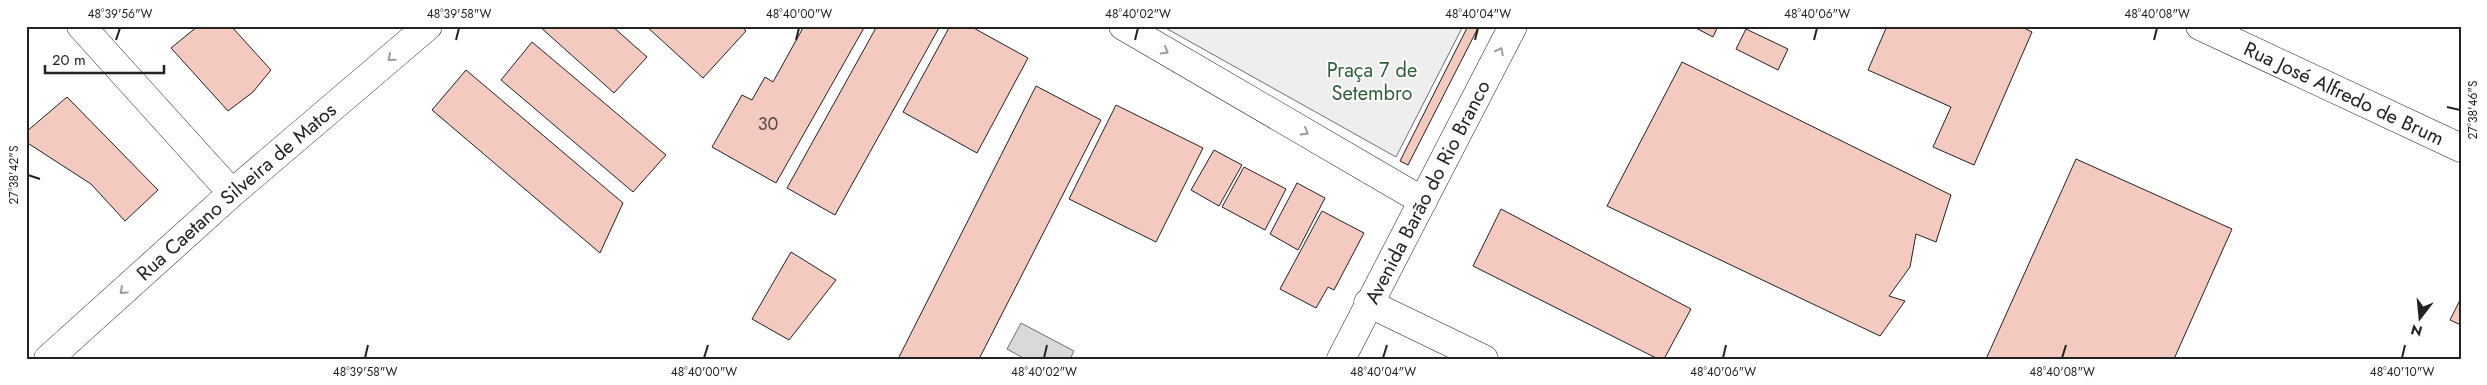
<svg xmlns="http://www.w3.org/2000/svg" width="2487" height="385" viewBox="0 0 2487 385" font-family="Jost,sans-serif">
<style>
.green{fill:#eee;stroke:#6f6f6f}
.water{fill:#d9d9d9;stroke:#6f6f6f}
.building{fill:#f3c9c0;stroke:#222}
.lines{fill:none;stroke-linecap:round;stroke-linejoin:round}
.minor-casing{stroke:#222;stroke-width:29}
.primary-casing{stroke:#222;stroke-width:29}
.minor{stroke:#fff;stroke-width:28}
.primary{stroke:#fff;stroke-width:28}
.oneway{stroke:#9c9c9c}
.ticks{fill:none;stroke:#222;stroke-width:2}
.labels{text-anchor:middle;stroke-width:4;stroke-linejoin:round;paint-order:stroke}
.number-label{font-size:18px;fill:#564c4a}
.park-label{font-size:20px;fill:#2f5e38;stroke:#fff}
.street-label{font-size:20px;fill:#222;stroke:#fff}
.neatline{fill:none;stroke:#222;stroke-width:2}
.ticks-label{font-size:12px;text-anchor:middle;fill:#222}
</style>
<rect width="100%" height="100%" fill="#fff"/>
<!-- green -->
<path class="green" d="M1162,26H1463L1396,157Z"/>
<!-- water -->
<path class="water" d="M1021,323L1074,351L1070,359H1025L1007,349Z"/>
<!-- building -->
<path class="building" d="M198,26H231L271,70L253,92L228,111L171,48Z
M539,26H612L647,57L614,93Z
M646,26H741L746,31L703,78Z
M804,26H865L776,183L712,147L742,95L752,100L765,77L773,82Z
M877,26H940L835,215L787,188Z
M950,26H970L1028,58L977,153L903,112Z
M1468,26H1479L1408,165L1400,161Z
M1692,26H1718L1713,37Z
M1887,26H2020L2032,32L1974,165L1933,147L1951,107L1868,70Z
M1746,29L1788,49L1778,70L1736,49Z
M532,42L666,155L633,192L501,80Z
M1682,62L1951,195L1936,242L1916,234L1910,267L1889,296L1905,301L1880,336L1607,206Z
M466,70L623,203L600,253L432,110Z
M1036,86L1101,120L979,359H898Z
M67,97L158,190L125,221L91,184L26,142V132Z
M1116,105L1203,148L1156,242L1069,199Z
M1214,150L1242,165L1219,206L1191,190Z
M2076,159L2232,229L2174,359H1986Z
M1244,167L1286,189L1265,230L1222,207Z
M1297,183L1325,198L1298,250L1270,234Z
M1501,209L1691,309L1664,359H1658L1473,266Z
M1322,211L1364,233L1334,290L1328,287L1316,308L1280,289Z
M791,252L836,280L789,340L752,319Z
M2461,298V325L2450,320Z"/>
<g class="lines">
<defs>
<g id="minor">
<path d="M81,26L232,193"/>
<path d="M1123,26L1423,201"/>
<path id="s1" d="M2200,26L2461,148"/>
<path d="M1368,303L1484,359"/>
</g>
<g id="primary">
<path id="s2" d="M48,359L232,193L428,26"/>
<path id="s3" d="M1341,359L1513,26"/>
</g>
</defs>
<!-- minor casing -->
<use href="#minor" class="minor-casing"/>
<!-- primary casing -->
<use href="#primary" class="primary-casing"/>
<!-- minor -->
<use href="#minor" class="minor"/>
<!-- primary -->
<use href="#primary" class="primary"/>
</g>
<!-- one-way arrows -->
<defs><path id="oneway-chevron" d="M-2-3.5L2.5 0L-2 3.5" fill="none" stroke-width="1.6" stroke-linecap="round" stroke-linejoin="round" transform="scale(1.25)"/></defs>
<g class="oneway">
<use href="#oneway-chevron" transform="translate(1165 51) rotate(30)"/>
<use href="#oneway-chevron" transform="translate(1500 51) rotate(-63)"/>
<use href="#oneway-chevron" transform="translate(391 58) rotate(139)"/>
<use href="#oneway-chevron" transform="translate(1305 132) rotate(30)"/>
<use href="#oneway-chevron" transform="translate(123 291) rotate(138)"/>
</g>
<!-- ticks -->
<path class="ticks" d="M116,40L120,28M456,40L459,28M796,40L799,28M1135,40L1138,28M1475,40L1478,28M1814,40L1817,28M2154,40L2157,28M2447,107L2460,110M28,175L40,179M365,358L368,345M704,358L708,345M1044,358L1047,345M1383,358L1387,345M1723,358L1726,345M2062,358L2066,345M2402,358L2405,345"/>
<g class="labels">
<!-- number labels -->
<g class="number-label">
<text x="768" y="130">30</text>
</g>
<!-- park labels -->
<g class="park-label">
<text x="1372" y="77">Praça 7 de<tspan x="1372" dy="23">Setembro</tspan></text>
</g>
<!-- street labels -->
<g class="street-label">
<text dy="7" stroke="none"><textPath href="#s1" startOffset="159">Rua José Alfredo de Brum</textPath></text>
<text dy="7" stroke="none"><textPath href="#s2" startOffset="252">Rua Caetano Silveira de Matos</textPath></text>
<text dy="7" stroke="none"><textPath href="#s3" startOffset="188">Avenida Barão do Rio Branco</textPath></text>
</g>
</g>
<!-- border -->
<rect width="2487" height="385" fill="none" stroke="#ffffff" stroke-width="55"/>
<!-- north arrow -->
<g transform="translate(2420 318) rotate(196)" stroke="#ffffff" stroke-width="4" paint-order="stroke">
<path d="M0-4L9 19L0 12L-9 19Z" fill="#222222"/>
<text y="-8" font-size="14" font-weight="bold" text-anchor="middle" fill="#222222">N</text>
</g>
<!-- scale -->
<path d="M45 65v8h119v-8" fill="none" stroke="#222222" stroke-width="2.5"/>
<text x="52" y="65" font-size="15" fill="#222222" stroke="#ffffff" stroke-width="4" paint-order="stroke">20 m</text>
<rect x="28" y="28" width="2432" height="330" class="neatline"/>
<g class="ticks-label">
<text x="120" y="18">48°39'56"W</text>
<text x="459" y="18">48°39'58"W</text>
<text x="799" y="18">48°40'00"W</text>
<text x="1138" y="18">48°40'02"W</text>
<text x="1478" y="18">48°40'04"W</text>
<text x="1817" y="18">48°40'06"W</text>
<text x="2157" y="18">48°40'08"W</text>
<text transform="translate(2473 110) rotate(-90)" y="4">27°38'46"S</text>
<text transform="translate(14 175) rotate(-90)" y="4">27°38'42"S</text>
<text x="365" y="376">48°39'58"W</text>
<text x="704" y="376">48°40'00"W</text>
<text x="1044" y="376">48°40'02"W</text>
<text x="1383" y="376">48°40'04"W</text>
<text x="1723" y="376">48°40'06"W</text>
<text x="2062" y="376">48°40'08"W</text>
<text x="2402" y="376">48°40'10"W</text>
</g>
</svg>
